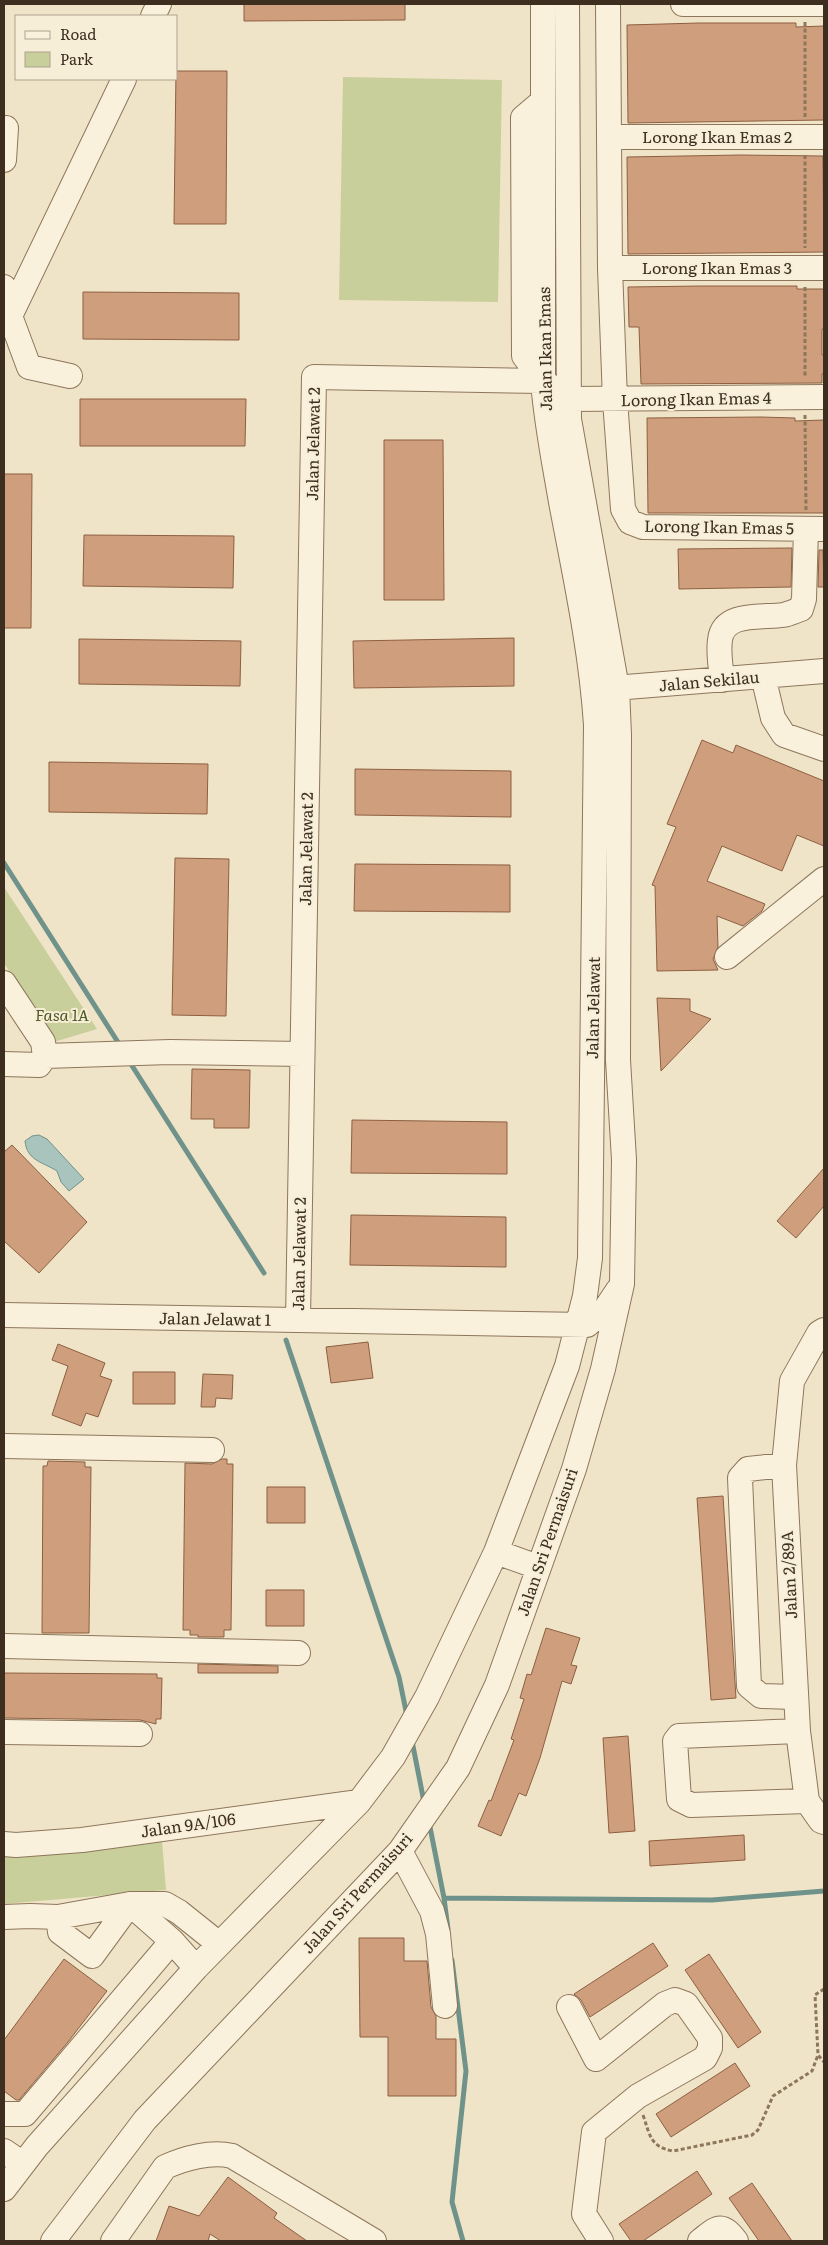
<svg xmlns="http://www.w3.org/2000/svg" width="828" height="2245" viewBox="0 0 828 2245" font-family="Literata,serif">
<style>
.green{fill:#c9cf9b}
.water{fill:#a9c4bc;stroke:#6f938a}
.lines{fill:none;stroke-linecap:round;stroke-linejoin:round}
.stream{stroke:#6f938a;stroke-width:5}
.building{fill:#cf9f7d;stroke:#8d5f41}
.minor-casing{stroke:#8d765c;stroke-width:26}
.path{stroke:#8d765c;stroke-width:3;stroke-dasharray:4 2.5;stroke-linecap:butt}
.minor{stroke:#faf1dc;stroke-width:24}
.labels{text-anchor:middle;stroke-width:4;stroke-linejoin:round;paint-order:stroke}
.street-label{font-size:16px;fill:#3d2e20;stroke:#f7eed8}
.park-label{font-size:16px;font-style:italic;fill:#4d5a26;stroke:#f7eed8}
</style>
<rect width="100%" height="100%" fill="#f0e4c8"/>
<!-- green -->
<path class="green" d="M343,77L502,80L498,302L339,300Z
M4,887L97,1029L54,1042L4,963Z
M162,1841L166,1890L4,1904V1852Z"/>
<!-- water -->
<path class="water" d="M39,1135L47,1139L84,1179L69,1191L61,1182L57,1171C43,1162 27,1161 25,1141L32,1136Z"/>
<g class="lines">
<!-- stream -->
<path class="stream" d="M4,863L121,1047
M129,1061L264,1273
M286,1340L399,1677L407,1716
M412,1741L424,1802
M429,1822L444,1898L448,1929
M444,1898L712,1900L824,1891
M452,1960L466,2071L452,2202L463,2241"/>
</g>
<!-- building -->
<path class="building" d="M244,4H405V20L244,21Z
M699,23H796V27L824,26V120L628,123L627,25Z
M176,71H227L226,224H174Z
M740,155L823,156L824,252L628,254L627,157Z
M700,286H797V289H824V329H822V355H824V374H822V383L641,384L639,327H629L628,287Z
M83,292L239,293V340L83,339Z
M80,399H246L245,446H80Z
M761,417L795,418V421L824,420V513H648L647,418Z
M384,440H443L444,600H384Z
M4,474H32L31,628H4Z
M84,535L234,536L233,588L83,586Z
M792,548L791,587L679,589L678,549Z
M819,550H823L824,587H818Z
M514,638V686L354,688L353,641Z
M79,639L241,641L240,686L79,684Z
M702,740L733,753L736,745L824,781V846L797,835L782,871L722,846L707,881L765,904L762,911L743,926L717,916L718,947L713,959L718,970L657,971L655,886L652,885L676,827L667,824Z
M49,762L208,764L207,814L49,812Z
M355,769L511,771V817L355,815Z
M175,858L229,859L226,1016L172,1015Z
M355,864L510,865V912L354,911Z
M657,998L690,999V1011L711,1019L661,1071Z
M192,1069L250,1070L249,1128H214V1119H191Z
M352,1120L507,1122V1174L351,1173Z
M12,1145L87,1222L39,1273L4,1241V1152Z
M824,1168V1206L796,1238L777,1221Z
M351,1215L506,1217V1267L350,1265Z
M368,1342L373,1378L331,1383L326,1347Z
M58,1344L105,1363L100,1376L112,1380L98,1417L86,1413L81,1426L52,1415L68,1366L52,1360Z
M133,1372H175V1404H133Z
M203,1374L233,1375L232,1399L216,1398L215,1407H201Z
M222,1459H227V1464H233L231,1630H224V1637H198V1635H190V1630H183L185,1463L212,1464Z
M48,1461L85,1462V1467H91L89,1633H42L43,1466H47Z
M267,1487H305V1523H267Z
M723,1496L736,1698L711,1700L697,1498Z
M266,1590H304V1626H266Z
M546,1628L580,1638L571,1665L577,1666L571,1684L562,1681L540,1758L526,1796L519,1793L501,1836L478,1826L489,1800L491,1801L514,1740L511,1739L524,1699L520,1698L527,1674L531,1675Z
M198,1664L278,1666V1673H198Z
M4,1673L157,1674V1678H162L161,1719H156V1724L140,1720L4,1718Z
M628,1736L635,1831L609,1833L603,1738Z
M744,1835L745,1860L650,1866L649,1841Z
M359,1938H404V1961H427L431,2007L436,2016V2039H456V2096H388V2037H360Z
M653,1943L668,1966L590,2017L581,2000L574,1994Z
M709,1954L761,2032L738,2048L685,1970Z
M64,1959L107,1991L68,2042L19,2100H16L4,2091V2040Z
M735,2063L750,2086L671,2137L656,2114Z
M697,2171L712,2194L643,2241H631L619,2224Z
M228,2177L277,2213L274,2218L307,2241H221L210,2234L208,2241H156L169,2206L199,2216Z
M752,2183L792,2241H759L729,2198Z"/>
<g class="lines">
<defs>
<path id="minor" d="M608,4L610,268L615,400L623,509L630,522L643,527L824,529
M683,4H824
M153,16L159,4
M543,101L523,118L524,356L543,381L568,399L824,397
M610,137H824
M4,160L6,128
M610,268H824
M4,287L10,316L29,367L70,376
M10,316L124,79
M763,676L773,718L784,735L824,749
M722,680C721,667 718,653 720,640C723,611 763,618 783,615C789,614 795,611 801,609L804,599L806,529
M602,689L824,671
M727,957L824,879
M4,983L43,1042L45,1056L39,1065L4,1064
M45,1056L170,1052L302,1054
M4,1315L587,1325L606,1308L618,1290
M298,1320L314,377L543,381
M824,1330L819,1333L792,1381L784,1465L798,1731L807,1801L821,1821L824,1822
M4,1446L212,1450
M784,1465L748,1469L740,1478L749,1686L761,1696L795,1697
M496,1552L538,1567
M4,1646L298,1653
M798,1731L679,1736L675,1741L679,1799L691,1805L807,1801
M4,1732L140,1734
M4,1844L16,1845L82,1840L359,1802
M400,1851L432,1911L438,1934L445,2006
M130,1904L172,1941L196,1968
M4,1917L30,1916L58,1917L130,1904H165L179,1912L219,1944
M58,1917L60,1932L92,1956L130,1904
M569,2007L596,2059L665,2004L675,2000L686,2004L710,2038V2048L705,2058L638,2096L594,2132L584,2214L601,2241
M4,2114H25L172,1941
M4,2151L23,2164
M4,2189L37,2146L196,1968L359,1802L393,1757L427,1697L496,1552L567,1366L585,1296L590,1258L596,725C591,649 575,576 561,502C554,461 546,422 543,381V4
M53,2241L145,2120L400,1851L458,1768L497,1685L574,1469L603,1369L622,1284L624,1160L618,1060L619,735L617,688L569,419L567,4
M113,2241L165,2167C185,2158 211,2151 232,2156L374,2241
M700,2241C717,2228 721,2221 736,2241"/>
</defs>
<!-- minor casing -->
<use href="#minor" class="minor-casing"/>
<!-- path -->
<path class="path" d="M805,22V118
M805,155V248
M805,287V378
M805,415L806,511
M824,1989L815,1995L818,2055L824,2062
M643,2115C650,2135 650,2147 673,2151L752,2135L758,2130L773,2096L812,2071L818,2055"/>
<!-- minor -->
<use href="#minor" class="minor"/>
</g>
<g class="labels">
<!-- street labels -->
<g class="street-label">
<text x="717" y="143">Lorong Ikan Emas 2</text>
<text x="717" y="274">Lorong Ikan Emas 3</text>
<text transform="translate(545 349) rotate(-91)" y="6">Jalan Ikan Emas</text>
<text transform="translate(696 399) rotate(-1)" y="6">Lorong Ikan Emas 4</text>
<text transform="translate(313 444) rotate(-89)" y="6">Jalan Jelawat 2</text>
<text transform="translate(719 527) rotate(1)" y="6">Lorong Ikan Emas 5</text>
<text transform="translate(709 681) rotate(-5)" y="6">Jalan Sekilau</text>
<text transform="translate(306 849) rotate(-89)" y="6">Jalan Jelawat 2</text>
<text transform="translate(593 1008) rotate(-89)" y="6">Jalan Jelawat</text>
<text transform="translate(299 1254) rotate(-89)" y="6">Jalan Jelawat 2</text>
<text transform="translate(215 1319) rotate(1)" y="6">Jalan Jelawat 1</text>
<text transform="translate(547 1542) rotate(-71)" y="6">Jalan Sri Permaisuri</text>
<text transform="translate(789 1575) rotate(-93)" y="6">Jalan 2/89A</text>
<text transform="translate(188 1825) rotate(-8)" y="6">Jalan 9A/106</text>
<text transform="translate(357 1893) rotate(-48)" y="6">Jalan Sri Permaisuri</text>
</g>
<!-- park labels -->
<g class="park-label">
<text x="62" y="1021">Fasa 1A</text>
</g>
</g>
<!-- border -->
<rect width="828" height="2245" fill="none" stroke="#3d2e20" stroke-width="10"/>
<!-- legend -->
<rect x="15" y="15" width="162" height="65" fill="#f7eed8" stroke="#ada18e"/>
<rect x="25" y="31" width="25" height="8" fill="#faf1dc" stroke="#ada18e"/>
<text x="60" y="40" font-size="15" fill="#3d2e20">Road</text>
<rect x="25" y="52" width="25" height="15" fill="#c9cf9b" stroke="#ada18e"/>
<text x="60" y="65" font-size="15" fill="#3d2e20">Park</text>
</svg>
